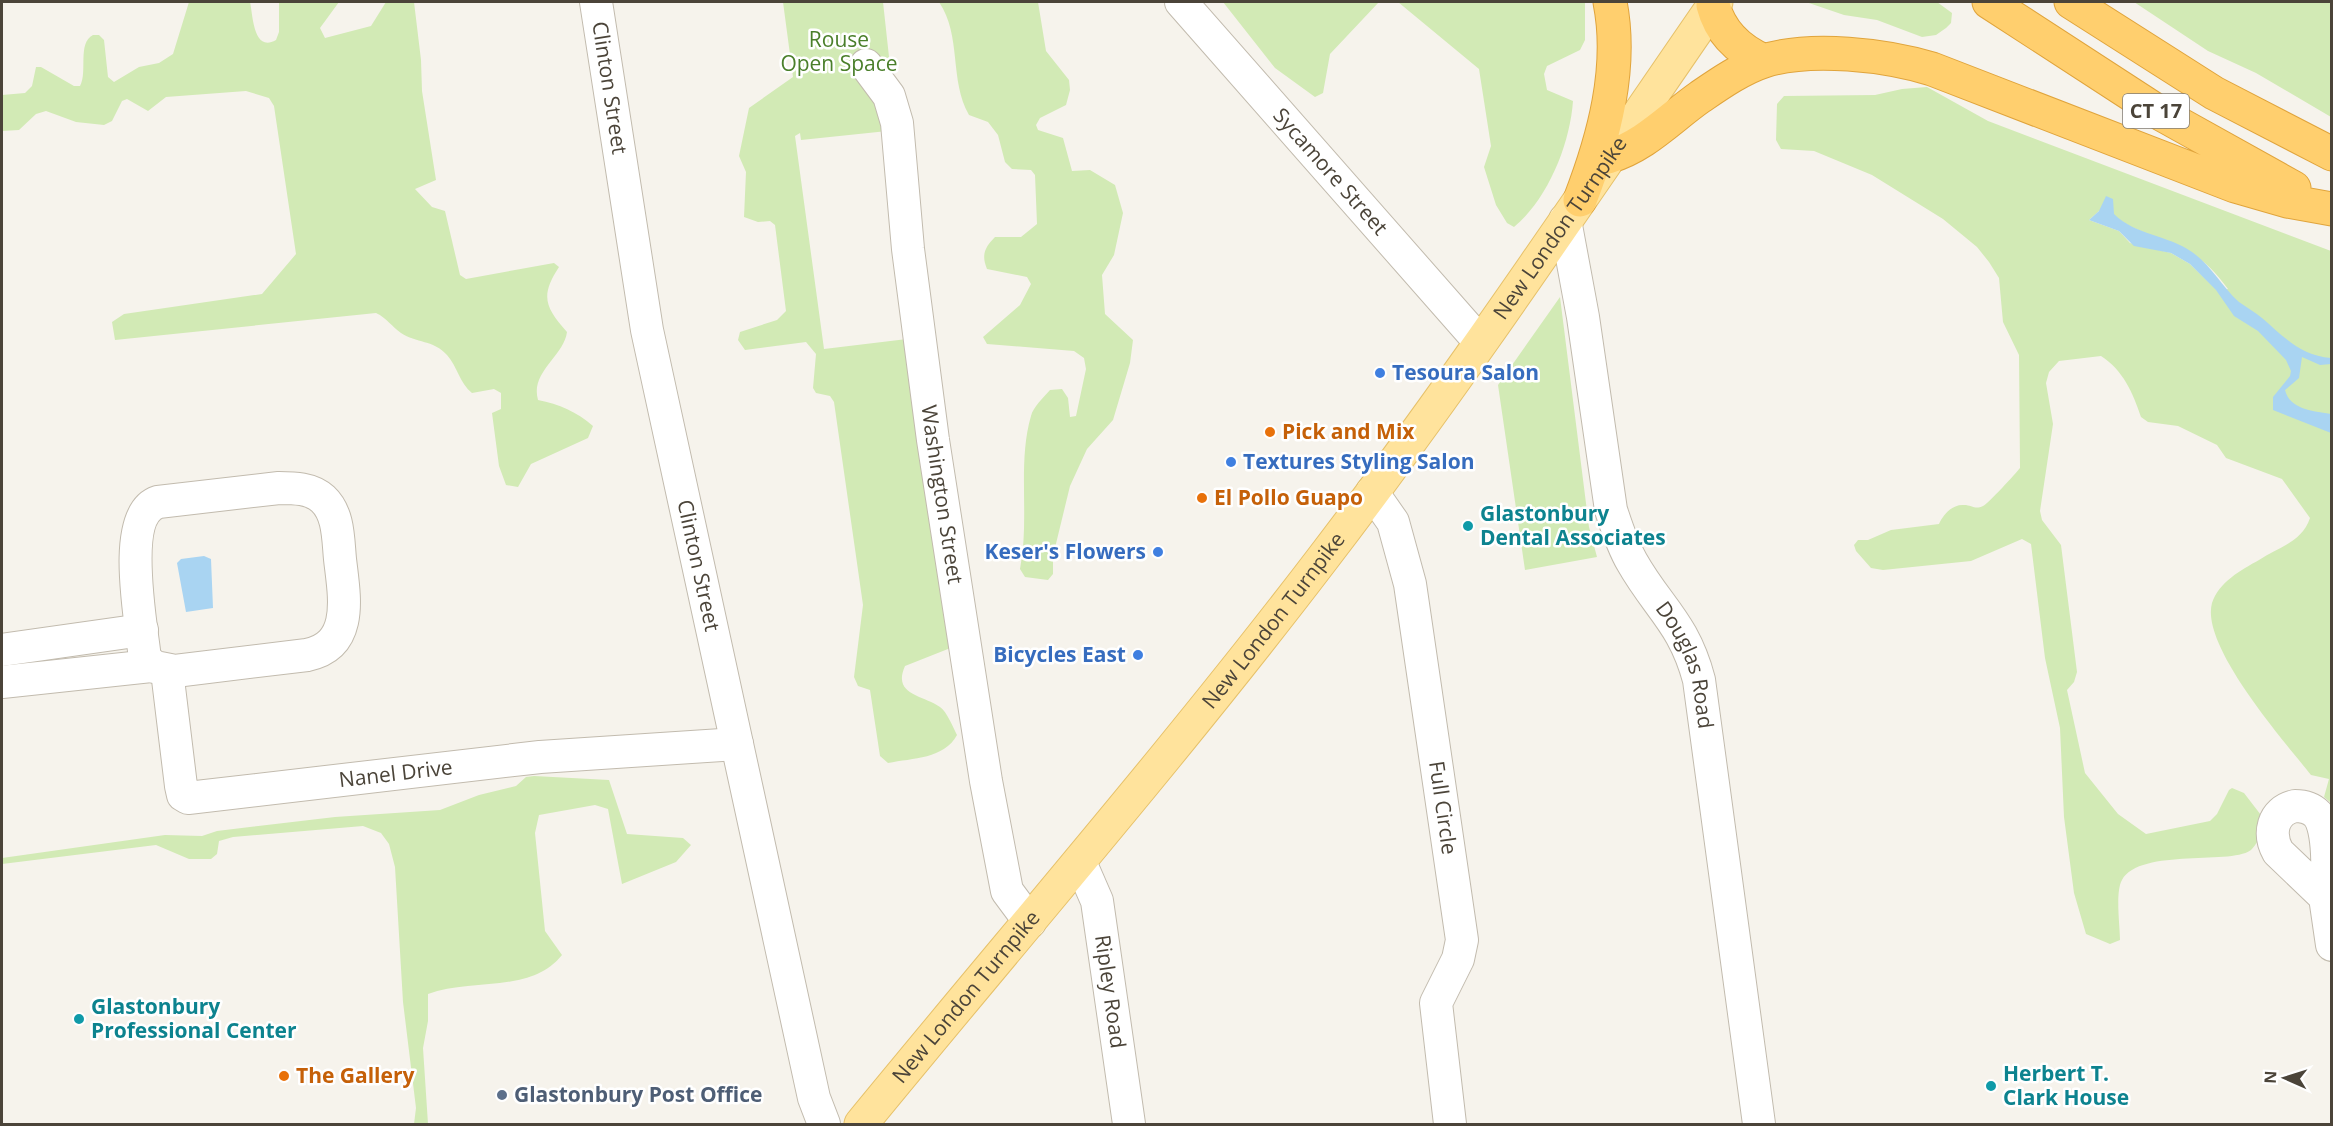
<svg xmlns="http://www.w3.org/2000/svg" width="2333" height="1126" viewBox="0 0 2333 1126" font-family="'Open Sans',sans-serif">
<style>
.green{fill:#d2eab5;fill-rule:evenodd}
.water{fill:#a9d4f2}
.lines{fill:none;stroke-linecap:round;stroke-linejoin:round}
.minor-casing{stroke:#c2bbae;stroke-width:34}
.major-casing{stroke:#e6c16a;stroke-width:35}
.highway-casing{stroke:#e0a43c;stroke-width:35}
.minor{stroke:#fff;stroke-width:32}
.major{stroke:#ffe39c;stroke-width:33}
.highway{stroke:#ffcf6e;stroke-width:33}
.shop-dot{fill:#3f7fe0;stroke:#fff;stroke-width:2}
.food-dot{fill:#e8710a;stroke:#fff;stroke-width:2}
.culture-dot{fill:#0f9aa8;stroke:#fff;stroke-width:2}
.service-dot{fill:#5c6f8a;stroke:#fff;stroke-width:2}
.labels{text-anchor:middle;stroke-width:5;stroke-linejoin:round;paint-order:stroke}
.shield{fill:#fff;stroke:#817c74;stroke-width:1.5}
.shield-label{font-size:20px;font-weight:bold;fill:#4b4439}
.park-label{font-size:21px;fill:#4a7f2a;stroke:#fff}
.street-label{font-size:21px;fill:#4b4439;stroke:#fff}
.shop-label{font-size:21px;font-weight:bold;fill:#366cbe;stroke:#fff;text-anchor:start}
.food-label{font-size:21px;font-weight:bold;fill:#c56008;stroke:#fff;text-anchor:start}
.culture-label{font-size:21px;font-weight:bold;fill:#0d838f;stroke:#fff;text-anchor:start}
.service-label{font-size:21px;font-weight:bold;fill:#4e5e75;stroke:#fff;text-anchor:start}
</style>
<rect width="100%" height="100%" fill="#f6f3ec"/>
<!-- green -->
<path class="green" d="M189,2H250C253,15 253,53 276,40L279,32V2H339L320,28L325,38L371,26L386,2H414L421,60L422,91L436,180L415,189L432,207L445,211L460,275L466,279L554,263L559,267C540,296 545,307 567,332C564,356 530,372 538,400C559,404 577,412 593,426L588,438L531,464L518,487L506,485L499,466L492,413L501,409V393L494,389L472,393C460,384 457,366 447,355C434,340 416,343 401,333C392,327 387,318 376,313L115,340L112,322L124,314L262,294L296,254L274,106L269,98L246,91L166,97L148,111L127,99L122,101L112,121L104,125L76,122L46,111L36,114L19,130L2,131V95L25,93L32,86L36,67H41L74,86H80C88,72 77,43 93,35H99L104,40L108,77L114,82L139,67L159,63L173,54Z
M783,2H883L897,130L801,140L800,133L795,136L824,349L907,339L953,647L905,666C892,695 923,695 940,707C947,712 953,727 957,735C944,759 913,758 888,763L880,756L870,690L858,686L854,677L863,605L834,402L830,396L816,393L813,388L816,354L806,342L745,350L738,340L740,332L777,320L786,311L775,225L770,221L758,222L744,217L746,172L739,156L749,108L793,77Z
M939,2H1038L1046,51L1069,80L1070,90L1066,105L1040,118L1036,125L1038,130L1063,138L1072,171L1090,170L1115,185L1123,213L1114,255L1102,275L1105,314L1133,340L1130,363L1113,420L1087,449L1070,486L1053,556V574L1048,580L1025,577L1020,569C1030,518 1017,464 1031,416C1033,407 1044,397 1050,390L1062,389L1068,398L1070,417L1076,416L1086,369L1084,358L1074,351L987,344L983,337L1020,305L1031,284L1027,277L987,269C981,255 985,247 995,237H1021L1037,224L1035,175L1031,170L1012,169L1005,162L998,135L988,122L969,115C949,80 962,36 939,2Z
M1223,2H1379L1330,54L1323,93L1315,97L1275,68Z
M1398,2H1585V40L1580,50L1547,66L1544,74L1547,90L1573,101C1570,144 1548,199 1514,227L1507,223L1496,205L1484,167L1491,146L1479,69Z
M1806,2H1937L1952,13L1951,23L1946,28L1936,35L1922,37L1877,20L1844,15Z
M2134,2H2331V117L2256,73L2208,51Z
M1927,87L1988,121L2331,251V803L2324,797L2329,779L2311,775C2285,742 2200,646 2212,603C2219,582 2241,570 2259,560C2279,547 2302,542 2310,518L2282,479L2226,458L2217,445L2178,426L2148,422L2141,417C2133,393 2123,370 2101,356L2059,361L2049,372L2046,383L2053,424L2040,511L2042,520L2061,545L2077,672L2074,682L2067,690L2085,773L2118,814L2146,834L2210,821L2217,814L2229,790L2232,788L2244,793L2264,819C2261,830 2260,841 2252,849C2236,866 2140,847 2122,880C2115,892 2120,926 2120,940L2110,944L2086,934L2074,893L2064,817L2060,728L2045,658L2031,544L2022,539L1971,561L1883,570L1871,568L1856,551L1854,545L1858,540H1868L1891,530L1939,524C1943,515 1952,504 1964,505C1972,505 1975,510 1983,506C1987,505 2017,472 2020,468L2019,355L2003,322L1999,278L1989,262L1977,247L1943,219L1872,175L1814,151L1781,149L1776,140L1777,104L1784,96L1875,95L1902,89ZM2099,211C2114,214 2122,223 2136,229C2179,248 2198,248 2228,289L2218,291L2190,264L2171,253L2130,243L2119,231L2089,220Z
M1560,297L1589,527L1597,557L1525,570L1498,385Z
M534,776L609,780L627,834L683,838L691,845L676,862L622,884L608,809L595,805L539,815L535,833L545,931L562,955C531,994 470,978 428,994V1021L423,1048L428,1124H414L416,1108L403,1002L395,867L389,844L381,833L363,826L233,837L219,841L217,854L211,859H189L156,845L2,864V858L165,835L202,836L217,831L335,817L440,810L479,795L516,786L526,777Z"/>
<!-- water -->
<path class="water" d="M2106,196L2113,199L2114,214C2135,235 2168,235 2192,252C2211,265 2222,287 2239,302C2246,307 2255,312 2262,318C2284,337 2301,356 2331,358V364L2320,365L2302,357L2299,378L2285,390C2290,410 2315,411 2331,414V433L2273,410V397L2290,376L2291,371L2286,360L2258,331L2234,316L2216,290L2190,264L2171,253L2134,246L2119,231L2089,220L2099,211Z
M204,556L211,559L213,608L186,612L177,563L181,559Z"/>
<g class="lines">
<defs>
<g id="minor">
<path id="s1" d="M596,2L647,330L814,1098L824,1124"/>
<path id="s2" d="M1181,2L1480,342"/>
<path id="s3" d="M866,65L889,96L897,123L908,249L933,440L986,781L1007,891L1030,922"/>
<path id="s4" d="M1565,220L1583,317L1611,510C1617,528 1622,545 1632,562C1658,608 1684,623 1699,680L1759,1124"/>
<path d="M279,488C294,488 311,488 323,499C339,514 338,539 340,559C344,595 355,645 307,655L175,671L155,667L145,659C142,627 119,515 158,502Z"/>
<path id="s5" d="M1372,492L1393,522L1410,584L1462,940L1458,959L1436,1003L1450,1124"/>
<path d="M2,650L142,630"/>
<path id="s6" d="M167,671L181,786L183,795L188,798L540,757L737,744"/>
<path d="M2,682L151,666"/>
<path d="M2295,806C2303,806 2311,808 2317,814C2330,828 2328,878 2325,897L2278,852C2268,834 2272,811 2295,806Z"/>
<path id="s7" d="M1080,862L1097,901L1129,1124"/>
<path d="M2325,897L2332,945"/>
</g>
<g id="major">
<path id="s8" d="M861,1124C1015,936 1175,752 1323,558C1461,378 1587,189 1716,2"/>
</g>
<path id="highway" d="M1989,2L2163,115L2294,188
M2071,2L2214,93L2332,154
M1713,5C1720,32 1739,50 1764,61
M1608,157C1645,146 1670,118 1700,97C1719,84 1742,68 1764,61C1811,46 1886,55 1932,69L2235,186L2287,201L2332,209
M1580,200C1604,138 1623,68 1610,2"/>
</defs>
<!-- minor casing -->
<use href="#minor" class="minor-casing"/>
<!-- major casing -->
<use href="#major" class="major-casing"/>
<!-- highway casing -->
<use href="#highway" class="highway-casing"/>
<!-- minor -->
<use href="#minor" class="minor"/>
<!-- major -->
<use href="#major" class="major"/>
<!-- highway -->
<use href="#highway" class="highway"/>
</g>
<!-- markers -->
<g class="shop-dot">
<circle cx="1380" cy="373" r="6"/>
<circle cx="1231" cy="462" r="6"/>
<circle cx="1158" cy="552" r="6"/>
<circle cx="1138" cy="655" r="6"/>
</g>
<g class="food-dot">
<circle cx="1270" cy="432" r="6"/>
<circle cx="1202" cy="498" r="6"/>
<circle cx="284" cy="1076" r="6"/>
</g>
<g class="culture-dot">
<circle cx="1468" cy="526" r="6"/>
<circle cx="79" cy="1019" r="6"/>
<circle cx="1991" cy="1086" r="6"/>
</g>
<circle class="service-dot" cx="502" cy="1095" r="6"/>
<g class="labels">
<!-- shield labels -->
<rect class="shield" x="2123" y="94" width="66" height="34" rx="4.5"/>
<g class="shield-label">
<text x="2156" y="118">CT 17</text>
</g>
<!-- park labels -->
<g class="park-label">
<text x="839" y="47">Rouse<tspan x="839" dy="24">Open Space</tspan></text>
</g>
<!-- street labels -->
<g class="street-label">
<text dy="7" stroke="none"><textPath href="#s1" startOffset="87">Clinton Street</textPath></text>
<text dy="7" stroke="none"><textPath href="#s2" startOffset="226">Sycamore Street</textPath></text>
<text dy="7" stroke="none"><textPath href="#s8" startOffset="1137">New London Turnpike</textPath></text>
<text dy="7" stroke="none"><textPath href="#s3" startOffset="441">Washington Street</textPath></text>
<text dy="7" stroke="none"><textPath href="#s1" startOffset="573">Clinton Street</textPath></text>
<text dy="7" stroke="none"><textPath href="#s8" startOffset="651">New London Turnpike</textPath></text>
<text dy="7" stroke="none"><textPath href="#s4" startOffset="468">Douglas Road</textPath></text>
<text dy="7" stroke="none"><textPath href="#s6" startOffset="340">Nanel Drive</textPath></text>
<text dy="7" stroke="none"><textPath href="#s5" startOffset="327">Full Circle</textPath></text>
<text dy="7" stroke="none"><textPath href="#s7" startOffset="134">Ripley Road</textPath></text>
<text dy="7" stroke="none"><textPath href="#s8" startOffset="165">New London Turnpike</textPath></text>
</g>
<!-- shop labels -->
<g class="shop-label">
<text x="1392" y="380">Tesoura Salon</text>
<text x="1243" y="469">Textures Styling Salon</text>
<text x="1146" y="559" text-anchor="end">Keser's Flowers</text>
<text x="1126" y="662" text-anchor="end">Bicycles East</text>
</g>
<!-- food labels -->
<g class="food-label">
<text x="1282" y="439">Pick and Mix</text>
<text x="1214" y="505">El Pollo Guapo</text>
<text x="296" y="1083">The Gallery</text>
</g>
<!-- culture labels -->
<g class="culture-label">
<text x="1480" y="521">Glastonbury<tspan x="1480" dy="24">Dental Associates</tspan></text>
<text x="91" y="1014">Glastonbury<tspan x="91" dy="24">Professional Center</tspan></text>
<text x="2003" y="1081">Herbert T.<tspan x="2003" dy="24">Clark House</tspan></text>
</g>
<!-- service labels -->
<g class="service-label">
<text x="514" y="1102">Glastonbury Post Office</text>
</g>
</g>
<!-- border -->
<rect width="2333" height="1126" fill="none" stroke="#4b4439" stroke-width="6"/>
<!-- north arrow -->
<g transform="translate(2285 1078) rotate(273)" stroke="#ffffff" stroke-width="4.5" paint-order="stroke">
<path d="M0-4.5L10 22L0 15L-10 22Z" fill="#4b4439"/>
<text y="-9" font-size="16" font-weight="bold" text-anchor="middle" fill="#4b4439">N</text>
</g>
</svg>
